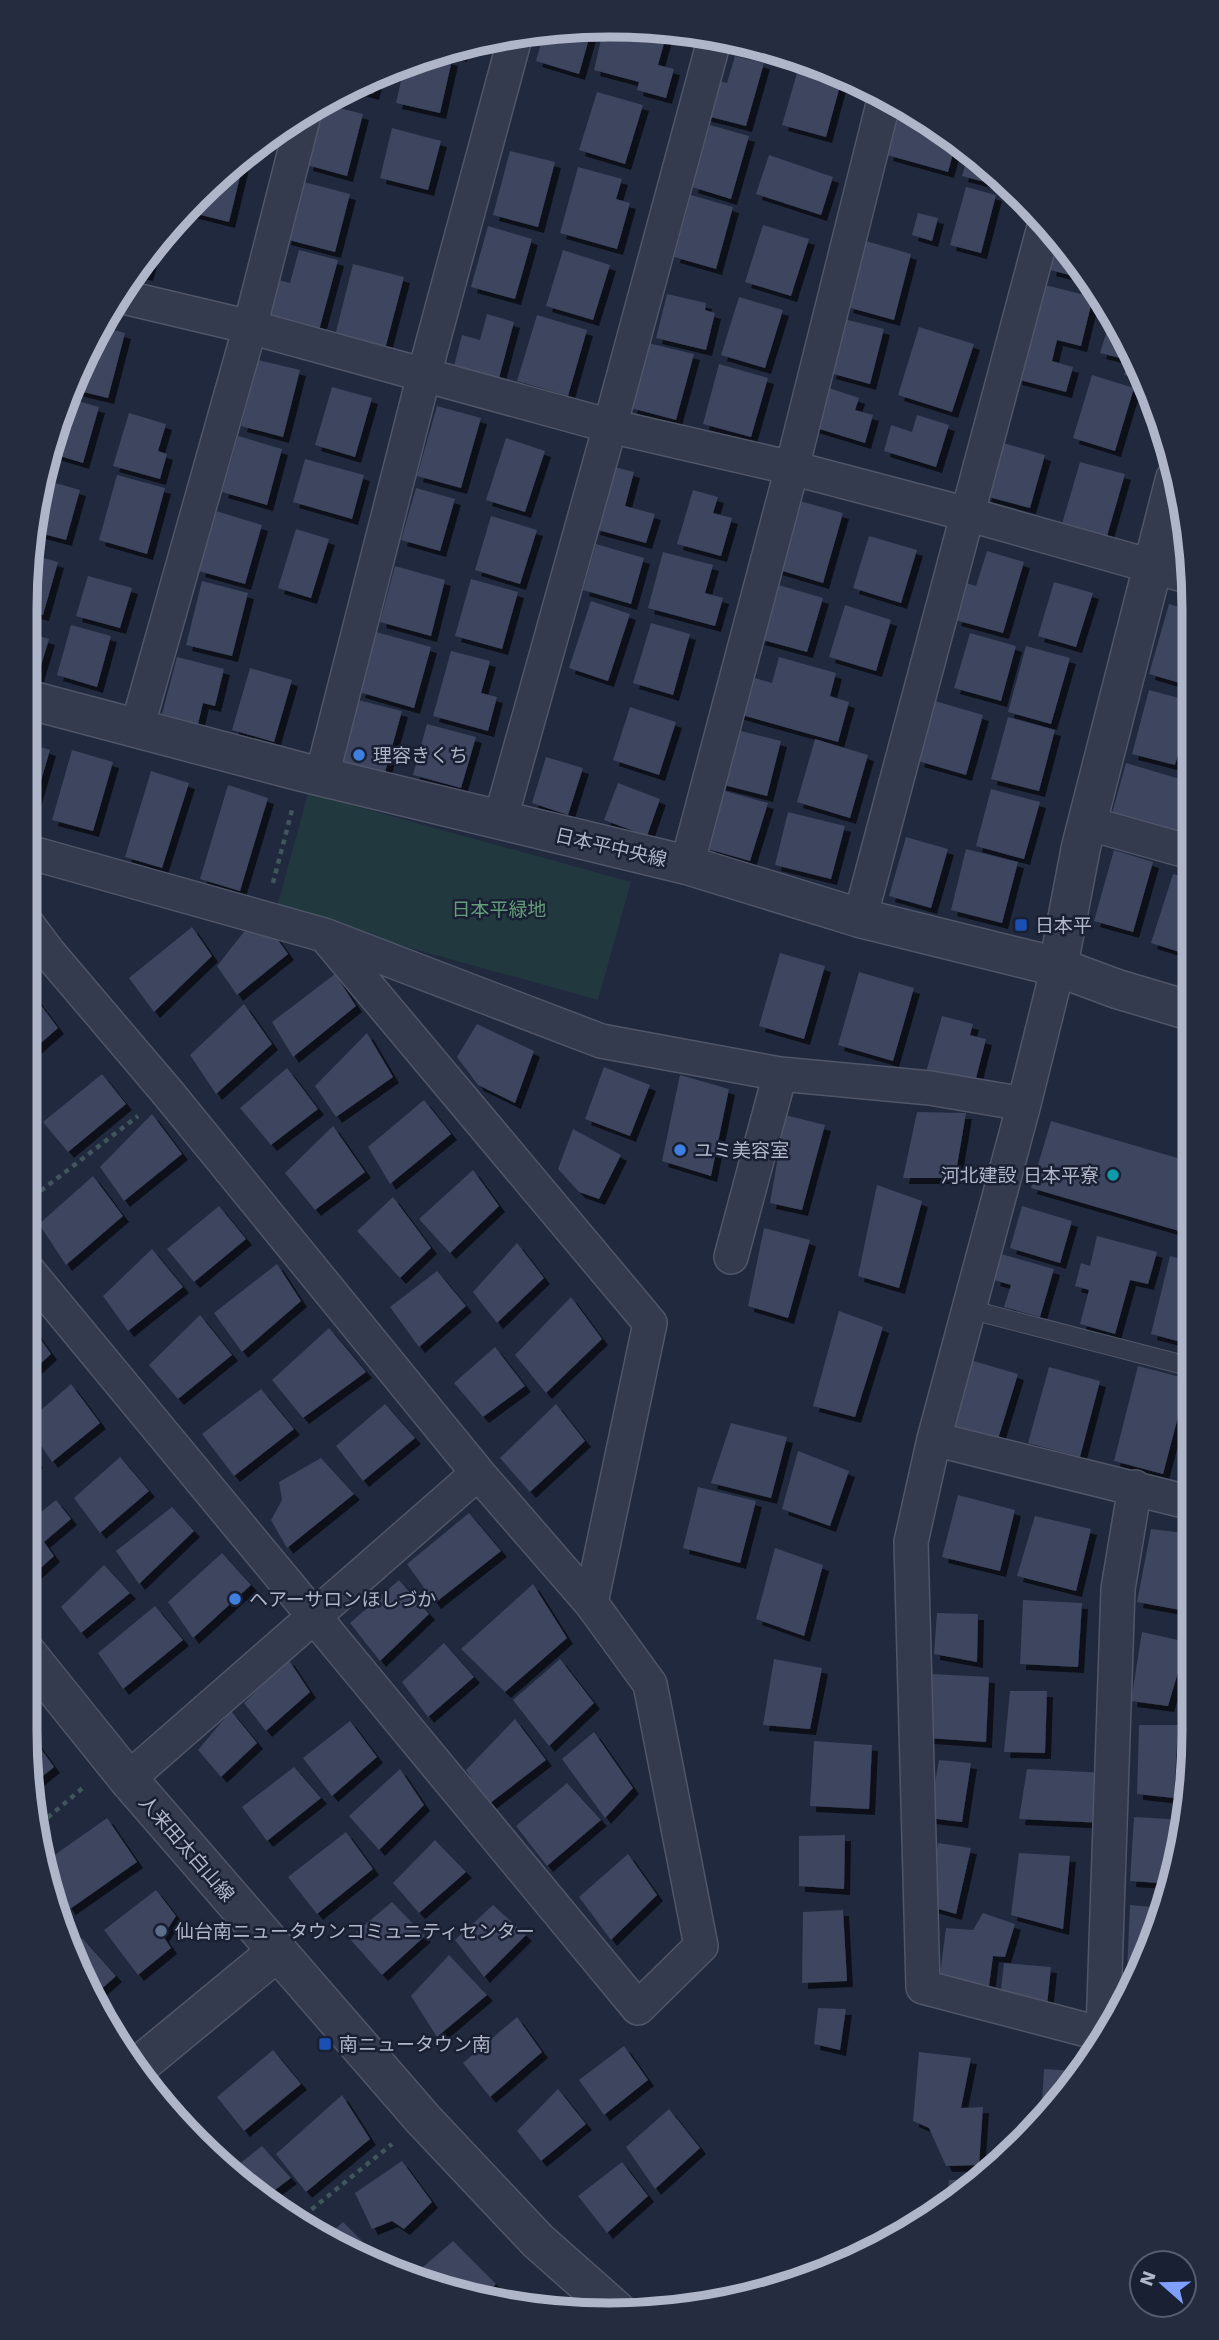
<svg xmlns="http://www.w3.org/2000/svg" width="1219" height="2340" viewBox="0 0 1219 2340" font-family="'Work Sans','Noto Sans JP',sans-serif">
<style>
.green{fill:#22383f}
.building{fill:#3c455e;filter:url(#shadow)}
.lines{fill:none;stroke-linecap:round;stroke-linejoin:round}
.service-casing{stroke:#505669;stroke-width:20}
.minor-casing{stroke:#505669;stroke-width:36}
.tertiary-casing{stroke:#505669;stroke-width:41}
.path{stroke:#40555c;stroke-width:4.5;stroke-dasharray:5 5;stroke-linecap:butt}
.service{stroke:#343b4e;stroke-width:18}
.minor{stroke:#343b4e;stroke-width:33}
.tertiary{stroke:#343b4e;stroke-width:38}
.shop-dot{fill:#3f7fe0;stroke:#1a2033;stroke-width:2.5}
.transit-dot{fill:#1a4fb4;stroke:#1a2033;stroke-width:2.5}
.culture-dot{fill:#0f9aa8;stroke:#1a2033;stroke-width:2.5}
.service-dot{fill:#5c6f8a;stroke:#1a2033;stroke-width:2.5}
.labels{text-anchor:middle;stroke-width:5;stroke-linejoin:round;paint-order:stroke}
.poi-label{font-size:19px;fill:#b0b6c9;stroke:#1a2033;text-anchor:start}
.street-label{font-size:19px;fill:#b0b6c9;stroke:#1a2033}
.park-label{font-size:19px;fill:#649d79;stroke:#1a2033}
.rim{fill:none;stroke:#b0b6c9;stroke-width:9}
</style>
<defs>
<filter id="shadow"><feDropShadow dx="6" dy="6" stdDeviation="0" flood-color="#0009"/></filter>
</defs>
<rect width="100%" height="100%" fill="#20293e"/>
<!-- green -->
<path class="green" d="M308,793L631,882L598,1000L276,911Z"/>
<!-- building -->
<path class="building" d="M648,26L668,29L658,65L674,69L666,98L637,90L639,82L594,70L604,27Z
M592,28L579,74L536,61L545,29Z
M464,46L461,56L443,50Z
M426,54L452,60L440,113L396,103L405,63Z
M735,56L764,63L746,126L703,115L713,79L727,83Z
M801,59L843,75L826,137L782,125Z
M378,75L373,94L351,88Z
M597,92L643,105L625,164L579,150Z
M324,104L363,114L347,176L307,165Z
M897,118L929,125L956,143L948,172L887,155Z
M710,125L749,136L731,199L692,187Z
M392,128L441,141L428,190L380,178Z
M510,151L555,162L538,227L493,215Z
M969,152L995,169L1009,184L1008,188L962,176Z
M769,155L833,177L821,215L756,194Z
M239,158L244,160L229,222L185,211L224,169Z
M578,167L622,179L616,199L630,203L617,249L560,233Z
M300,181L350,194L335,252L285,239Z
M966,187L996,195L981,253L950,245Z
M691,195L733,207L716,269L674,257Z
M918,213L938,218L932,241L912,235Z
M763,225L809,239L791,296L745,282Z
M488,226L532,239L515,299L471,287Z
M1058,237L1074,254L1089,280L1050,270Z
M157,241L147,275L134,272L146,253Z
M866,241L911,254L894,320L847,307Z
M299,250L338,260L318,334L278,323L279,317L263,313L279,280L290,283Z
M563,250L610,265L593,320L546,306Z
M353,264L404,277L385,349L335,336Z
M1041,284L1093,297L1081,346L1057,340L1052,361L1073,367L1066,392L1016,379Z
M667,294L706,303L705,310L715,313L706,350L656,338Z
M739,297L783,310L765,368L721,355Z
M487,314L514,322L499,378L454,366L462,335L480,340Z
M537,315L587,330L568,396L517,381Z
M1111,317L1147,381L1124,375L1128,360L1100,353Z
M844,319L884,329L870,384L830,373Z
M100,326L125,333L108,398L71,389L85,350Z
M919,327L974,344L952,412L898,395Z
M648,343L694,354L676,420L631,408Z
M258,360L300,370L283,437L241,426Z
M719,364L768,378L751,437L703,424Z
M1092,375L1134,388L1115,451L1073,438Z
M332,387L372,398L355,457L315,445Z
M826,387L859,398L855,410L873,415L865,443L813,427Z
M67,398L99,407L83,463L47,452Z
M437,406L481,418L461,488L417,476Z
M129,413L166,424L158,451L167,454L160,479L113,466Z
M917,415L949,425L936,467L884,451L891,425L912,432Z
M238,436L282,449L267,505L222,492Z
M506,438L545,451L525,512L486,500Z
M1000,442L1045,455L1030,508L985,496Z
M305,459L364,475L352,519L293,502Z
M1080,462L1125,474L1107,536L1062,524Z
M611,466L634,472L625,506L655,514L646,543L594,529Z
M117,475L165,488L147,554L99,540Z
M41,479L80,490L66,540L32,531Z
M416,488L455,499L440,551L401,540Z
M693,490L718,497L713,513L732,518L721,556L677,544Z
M796,500L843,513L823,583L776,569Z
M216,511L262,525L245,584L199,571Z
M491,516L537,530L520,584L475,570Z
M1187,525L1189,533L1190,556L1179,554Z
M296,529L329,539L311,598L278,588Z
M869,536L917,550L901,603L853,588Z
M596,544L644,558L631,604L583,590Z
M987,551L1024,562L1003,633L955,620L966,583L976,586Z
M663,552L713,565L705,593L723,598L715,626L648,608Z
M29,554L58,562L43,615L26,611V572Z
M395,566L445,580L431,636L380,622Z
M88,576L132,588L120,628L76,616Z
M471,579L518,592L502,649L455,636Z
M202,581L248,593L232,656L186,645Z
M1054,582L1093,593L1076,647L1038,636Z
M775,584L823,598L807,652L759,639Z
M591,601L630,614L608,681L569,668Z
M1169,604L1190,610V686L1149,674Z
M845,605L891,620L876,671L829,657Z
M651,623L690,634L673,695L633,683Z
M71,625L111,636L97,687L57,675Z
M26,632L49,639L37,679L26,676Z
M376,632L431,647L414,708L359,692Z
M970,633L1016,646L1001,701L954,688Z
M1026,646L1070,658L1051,724L1008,712Z
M451,651L490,661L481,693L497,697L488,731L433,716Z
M177,657L224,669L215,706L203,703L198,724L162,714Z
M779,657L836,673L830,696L849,702L838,742L735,713L745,675L772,683Z
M250,668L292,680L274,742L232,730Z
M1149,690L1190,701V711L1175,765L1132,754Z
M358,700L402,711L384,776L340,764Z
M935,701L983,715L966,775L918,761Z
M630,707L676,722L659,775L613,760Z
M1008,717L1055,730L1039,791L991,779Z
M427,724L476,737L461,788L413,775Z
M733,729L781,741L767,796L720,784Z
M815,739L868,755L850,818L797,802Z
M26,742L50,750L30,818L25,816Z
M72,750L113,762L93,831L52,820Z
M546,757L583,768L568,815L532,803Z
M1126,763L1190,782V797L1180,833L1112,813Z
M151,771L189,783L162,868L125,857Z
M618,783L660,799L647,836L604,820Z
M228,785L268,798L240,891L200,879Z
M991,789L1040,802L1024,859L976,846Z
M725,791L768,803L750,861L708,849Z
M788,812L845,826L831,879L775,865Z
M906,837L948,849L931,908L889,896Z
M966,849L1018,862L1002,923L951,910Z
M1114,850L1153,862L1133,932L1094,921Z
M1173,874L1191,879L1189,955L1151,943Z
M251,923L273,933L288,954L237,995L217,966Z
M192,927L212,956L154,1012L129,978Z
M780,953L825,966L804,1039L759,1026Z
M859,972L914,988L893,1061L838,1045Z
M335,974L356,1006L293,1057L272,1022Z
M31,992L58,1028L25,1057V998Z
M244,1004L272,1044L216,1094L190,1055Z
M942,1016L973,1024L970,1035L986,1039L974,1086L926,1072Z
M477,1024L534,1051L515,1103L478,1085L457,1057Z
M367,1033L393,1077L336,1117L315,1086Z
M604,1067L650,1085L630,1136L585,1119Z
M287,1068L318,1109L271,1145L240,1108Z
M102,1074L126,1104L68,1152L43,1122Z
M680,1075L729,1089L711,1176L662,1161Z
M424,1100L451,1134L390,1184L368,1147Z
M917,1112L966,1113L955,1178H903Z
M152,1114L182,1154L124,1201L100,1167Z
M785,1115L825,1125L802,1210L770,1203Z
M1051,1121L1191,1162V1189L1179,1231L1031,1188Z
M333,1126L365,1172L315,1210L285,1173Z
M573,1129L621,1155L599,1199L579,1192L558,1169Z
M473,1170L499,1206L450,1253L419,1219Z
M93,1176L123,1216L66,1265L39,1224Z
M877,1185L922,1201L899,1288L858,1276Z
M393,1197L431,1248L400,1278L357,1231Z
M219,1206L246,1239L194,1282L167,1249Z
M1022,1206L1072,1221L1060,1263L1010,1248Z
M764,1228L810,1240L788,1318L748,1306Z
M1097,1236L1157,1252L1148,1284L1130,1280L1115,1334L1080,1324L1089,1290L1075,1286L1081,1263L1090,1266Z
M517,1243L544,1278L497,1323L473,1292Z
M152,1249L183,1287L128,1331L103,1296Z
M1001,1254L1054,1269L1040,1317L1004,1307L1011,1285L994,1280Z
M1170,1256L1192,1262V1345L1151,1334Z
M277,1264L301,1301L242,1352L214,1313Z
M437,1271L466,1306L419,1347L390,1307Z
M571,1297L602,1339L546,1393L515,1355Z
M839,1311L883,1327L855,1417L813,1406Z
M200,1315L232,1355L178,1399L149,1365Z
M25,1317L51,1354L25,1378Z
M329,1328L366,1372L303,1418L272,1380Z
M495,1347L525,1386L483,1417L454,1383Z
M970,1360L1018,1374L998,1439L950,1424Z
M1138,1366L1188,1379L1163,1474L1114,1461Z
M1049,1367L1100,1381L1080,1457L1028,1443Z
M71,1384L100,1423L52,1462L26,1423Z
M261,1389L294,1429L234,1476L202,1434Z
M385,1404L415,1438L363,1481L336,1446Z
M556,1404L585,1441L530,1492L500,1458Z
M731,1423L787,1437L771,1498L711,1483Z
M25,1444L37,1462L25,1472Z
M798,1451L849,1471L830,1526L782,1509Z
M120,1457L149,1491L100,1533L74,1498Z
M321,1458L354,1494L287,1548L271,1520L282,1500L279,1482Z
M698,1487L756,1501L740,1563L683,1548Z
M958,1495L1015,1510L1000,1571L942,1557Z
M56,1500L71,1519L44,1542L54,1556L34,1574L25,1562V1525Z
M172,1507L194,1531L139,1584L116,1551Z
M469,1513L501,1551L435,1603L407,1564Z
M1035,1516L1091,1529L1076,1591L1017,1576Z
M1151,1529L1193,1534L1191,1612L1137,1602Z
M775,1548L823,1565L804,1636L756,1619Z
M222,1553L251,1585L193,1638L168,1602Z
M104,1565L130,1593L81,1633L61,1607Z
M399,1580L429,1614L380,1661L350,1623Z
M533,1584L567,1638L505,1692L461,1649Z
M1023,1600L1082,1603L1078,1667L1020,1664Z
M155,1606L183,1640L123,1689L98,1653Z
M937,1613L978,1614L977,1662L934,1654Z
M1142,1632L1187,1642L1168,1706L1131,1701Z
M444,1643L474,1677L428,1717L402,1682Z
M288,1659L310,1692L266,1731L244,1703Z
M560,1659L594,1703L549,1746L513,1700Z
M774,1659L822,1668L810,1729L763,1725Z
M931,1674L989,1677L986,1742L928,1738Z
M1010,1691H1047L1045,1753L1004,1752Z
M231,1711L257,1743L221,1777L198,1750Z
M515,1719L546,1760L489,1804L466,1770Z
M350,1721L377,1757L332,1796L303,1758Z
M1139,1725H1178L1174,1798L1137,1794Z
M26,1728L54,1767L33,1784L24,1730Z
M594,1732L633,1788L605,1818L562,1759Z
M814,1741L872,1745L869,1809L810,1806Z
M939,1760L971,1763L962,1822L929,1818Z
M294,1767L321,1798L267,1841L242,1807Z
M400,1769L424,1805L379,1850L349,1816Z
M1027,1769L1107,1773L1104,1823L1019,1819Z
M567,1783L601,1820L547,1866L516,1826Z
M1134,1817L1185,1820L1174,1884L1130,1881Z
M107,1818L137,1862L70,1909L49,1881L46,1861Z
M346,1832L373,1869L317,1914L288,1877Z
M845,1835L844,1889L799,1886V1836Z
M435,1840L466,1872L419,1913L393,1883Z
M938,1843L971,1848L956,1914L928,1906Z
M1019,1853L1070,1856L1063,1929L1011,1915Z
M628,1854L657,1895L611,1940L579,1897Z
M156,1890L176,1916L163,1936L171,1948L138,1975L104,1930Z
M392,1902L425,1936L382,1975L349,1938Z
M493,1905L526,1935L484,1977L455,1940Z
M1130,1905L1165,1908L1140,1974L1127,1972Z
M843,1910L847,1981L802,1983L803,1912Z
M983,1913L1015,1924L1005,1957L993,1956L989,1986L940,1974L946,1928L973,1930Z
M82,1938L116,1976L96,1994L71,1948Z
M449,1955L487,1995L437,2037L411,1996Z
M1004,1963L1051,1967L1047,2005L1000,1998Z
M818,2008L846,2009L840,2050L814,2044Z
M517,2017L542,2052L490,2097L463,2063Z
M624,2046L648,2080L604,2115L579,2080Z
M273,2050L301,2084L244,2131L217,2097Z
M919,2052L971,2058L961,2108L983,2107L979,2165L946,2166L929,2128L913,2121Z
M1044,2069L1076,2071L1041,2119Z
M558,2089L586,2124L541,2161L517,2131Z
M342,2095L370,2139L306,2192L276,2154Z
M669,2109L700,2148L655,2189L626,2147Z
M262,2146L291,2178L264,2198L233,2169Z
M402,2161L432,2202L404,2229L392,2221L372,2229L355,2193Z
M622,2162L648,2196L607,2233L578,2196Z
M949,2180H979L947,2207Z
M343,2222L364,2243L359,2251L327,2236Z
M453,2241L496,2284L482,2298L458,2296L418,2277L415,2274Z"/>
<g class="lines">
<defs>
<path id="service" d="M968,1309L1184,1365"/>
<path id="minor" d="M119,296L250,327L610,426L792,468L967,514L1190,577
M137,728L250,327L305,111
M322,776L424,375L516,34
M500,821L610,426L715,37
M1087,823L1190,852
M25,851L324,935L601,1041L780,1074L930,1088L1024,1104
M687,865L792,468L885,96
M860,918L1045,223
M327,938L650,1323L591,1603
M1058,967L1024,1104L934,1439L911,1542L923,1987L1102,2034
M731,1257L780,1074
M25,1267L638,2008L701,1946L650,1684L591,1603L478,1473L168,1093L49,953L25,921
M934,1439L1192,1503
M128,1779L478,1473
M1103,2032L1118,1589L1135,1487"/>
<path id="tertiary" d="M26,699L302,772L687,865L860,918L1058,967L1117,989L1191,1011
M1058,967L1081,847L1175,479
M25,1651L128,1779L423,2119L538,2241L617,2311
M136,2068L278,1951"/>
</defs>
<!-- service casing -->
<use href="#service" class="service-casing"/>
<!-- minor casing -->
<use href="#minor" class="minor-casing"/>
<!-- tertiary casing -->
<use href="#tertiary" class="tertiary-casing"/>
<!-- path -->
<path class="path" d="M273,883L292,810
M25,1203L138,1116
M40,1824L85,1786
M296,2222L392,2144"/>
<!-- service -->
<use href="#service" class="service"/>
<!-- minor -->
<use href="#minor" class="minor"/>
<!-- tertiary -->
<use href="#tertiary" class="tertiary"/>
</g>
<!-- markers -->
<g class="shop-dot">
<circle cx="359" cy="755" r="7"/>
<circle cx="680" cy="1150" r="7"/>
<circle cx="235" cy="1599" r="7"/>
</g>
<g class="transit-dot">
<rect x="1014" y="918" width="14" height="14" rx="3.5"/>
<rect x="318" y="2037" width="14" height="14" rx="3.5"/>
</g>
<circle class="culture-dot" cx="1113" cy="1175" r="7"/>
<circle class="service-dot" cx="161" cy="1931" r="7"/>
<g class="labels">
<!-- poi labels -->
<g class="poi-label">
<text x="373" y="762">理容きくち</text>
<text x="1035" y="932">日本平</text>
<text x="694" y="1157">ユミ美容室</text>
<text x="1099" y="1182" text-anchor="end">河北建設 日本平寮</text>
<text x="249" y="1606">ヘアーサロンほしづか</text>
<text x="175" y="1938">仙台南ニュータウンコミュニティセンター</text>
<text x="339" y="2051">南ニュータウン南</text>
</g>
<!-- street labels -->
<g class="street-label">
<text transform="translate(611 847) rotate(13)" y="7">日本平中央線</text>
<text transform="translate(187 1848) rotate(49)" y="7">人来田太白山線</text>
</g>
<!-- park labels -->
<g class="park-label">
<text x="499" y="916">日本平緑地</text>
</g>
</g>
<!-- crop -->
<path d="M0 0H1219V2340H0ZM609 37H610A572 572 0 0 1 1182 609V1731A572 572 0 0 1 610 2303H609A572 572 0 0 1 37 1731V609A572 572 0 0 1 609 37Z" fill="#262c3f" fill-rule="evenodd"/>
<path class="rim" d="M609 37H610A572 572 0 0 1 1182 609V1731A572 572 0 0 1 610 2303H609A572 572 0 0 1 37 1731V609A572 572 0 0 1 609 37Z"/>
<!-- north arrow -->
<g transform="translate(1163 2284) rotate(290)"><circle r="33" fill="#1a2033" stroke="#565c6f" stroke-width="2"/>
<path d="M0-5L12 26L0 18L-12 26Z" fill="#7f9fff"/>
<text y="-10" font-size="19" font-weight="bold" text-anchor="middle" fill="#b0b6c9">N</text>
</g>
</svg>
